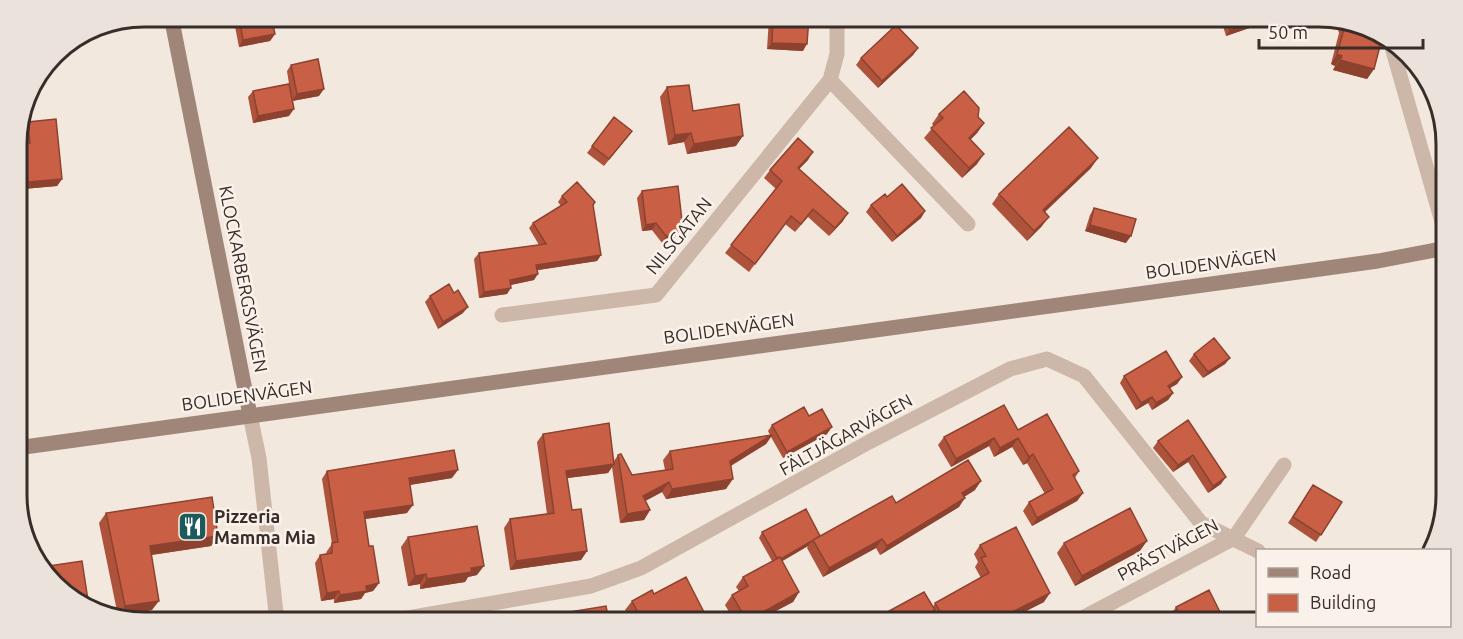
<svg xmlns="http://www.w3.org/2000/svg" width="1463" height="639" viewBox="0 0 1463 639" font-family="Ubuntu,sans-serif">
<style>
.lines{fill:none;stroke-linecap:round;stroke-linejoin:round}
.minor{stroke:#ccb7a8;stroke-width:15}
.tertiary{stroke:#ccb7a8;stroke-width:15}
.secondary{stroke:#a08679;stroke-width:15}
.wall{fill:#ad523b}
.shaded-wall{fill:#8d4230}
.building{fill:#c95f45;stroke:#8d4230;stroke-width:1.5}
.labels{text-anchor:middle;stroke-width:5;stroke-linejoin:round;paint-order:stroke}
.street-label{font-size:18px;fill:#382d29;stroke:#faf2ea}
.poi-label{font-size:18px;font-weight:bold;fill:#382d29;stroke:#faf2ea;text-anchor:start}
.rim{fill:none;stroke:#382d29;stroke-width:3}
</style>
<rect width="100%" height="100%" fill="#f3e8dd"/>
<g class="lines">
<!-- minor -->
<path class="minor" d="M837,16V54L830,80L968,224
M1391,44L1446,236
M502,315L656,295L830,80
M385,622L591,586L641,568L869,442L1010,369L1047,359L1084,376L1201,523L1258,551
M1075,622L1234,538L1284,465"/>
<!-- tertiary -->
<path class="tertiary" d="M250,415L259,458L277,622"/>
<!-- secondary -->
<path class="secondary" d="M171,16L250,415
M17,448L1378,261L1446,248"/>
</g>
<!-- wall -->
<path class="wall" d="M233,16H283L272,19L275,34L270,41L239,47Z
M770,16H773L803,51L767,49L769,18Z
M1220,16H1284L1226,36Z
M1335,20L1365,26L1374,69L1367,79L1333,70L1335,66L1331,64L1339,33Z
M918,48L913,55L878,88L856,65L861,58Z
M291,65L319,96L292,101L289,116L253,123L248,97L253,91L289,84L287,71Z
M667,87L693,111L736,146L687,154L684,142L668,145L660,97Z
M939,114L978,117L984,123L977,133L970,140L977,164L962,178L924,138L934,126L932,124Z
M614,117L632,131L604,166L587,153Z
M28,122L62,179L57,186L23,189L20,151L25,144L23,129Z
M808,160L799,169L843,221L829,236L808,217L795,232L785,224L749,272L725,253L776,189L764,178L770,170Z
M1091,168L1045,212L1042,226L1027,241L992,204L999,194Z
M642,191L672,241L662,243L652,230L642,231L637,198Z
M562,196L593,205L601,255L597,261L537,270L534,280L511,285L507,294L479,298L474,259L479,253L539,245L529,228L533,223L561,206L558,202Z
M887,197L925,211L921,218L892,242L866,212L871,205Z
M1094,208L1126,243L1085,231L1090,215Z
M430,296L463,313L438,329L425,302Z
M1194,354L1230,358L1225,364L1203,378L1189,361Z
M1124,376L1182,377L1177,384L1170,388L1173,393L1168,400L1152,410L1148,403L1136,410L1120,383Z
M809,416L827,434L783,458L771,437L766,444L731,466L726,489L666,499L662,492L645,501L650,510L644,520L620,523L612,467L608,473L567,478L572,510L587,551L581,560L510,570L504,528L510,519L547,514L537,442L543,434L614,461L618,455L632,475L665,470L663,460L670,451L770,435L768,431L772,425Z
M1188,420L1221,484L1208,493L1188,462L1173,472L1153,448L1158,441Z
M1018,430L1079,471L1075,478L1083,493L1077,501L1032,526L1023,511L1029,502L1045,494L1027,463L1023,465L1012,447L994,457L989,446L951,467L938,445L944,437Z
M327,471L452,478L410,485L407,513L365,519L369,546L379,583L373,591L365,593L361,599L334,603V599L321,601L315,563L320,555L326,554L327,551L332,544L322,479Z
M975,490L964,497L959,507L880,555L876,548L823,577L807,548L808,546L782,561L799,592L793,602L755,622H735L725,605L732,595L739,591L736,587L743,577L772,561L759,538L762,532L820,536L896,503Z
M1308,492L1342,502L1316,542L1288,523Z
M106,513L218,536L211,546L152,555V610L118,616L99,523Z
M408,537L477,575L468,577L465,582L420,589V584L408,586L401,547Z
M1064,543L1140,551L1075,586L1057,553Z
M980,545L1044,602L1004,622H934L931,616L920,622H869L933,607L935,603L981,578L975,567L978,562L974,554Z
M654,594L709,622H631L625,610L632,601Z
M1176,607L1225,622H1175L1171,614Z
M569,612L609,622H562Z"/>
<!-- shaded-wall -->
<path class="shaded-wall" d="M268,16H283L266,20Z
M1272,16H1284L1226,36L1230,30Z
M275,34L270,41L239,47L243,40Z
M772,43L807,44L803,51L767,49Z
M918,48L913,55L878,88L882,81Z
M1337,54L1342,56L1335,66L1331,64Z
M1340,60L1374,69L1367,79L1333,70Z
M48,76L43,82L33,84L38,77Z
M34,88L29,95H28L29,89Z
M324,89L319,96L292,101L297,94Z
M294,109L289,116L253,123L258,116Z
M984,123L977,133L962,148L969,138Z
M691,133L684,142L668,145L675,135Z
M743,136L736,146L687,154L694,144Z
M813,152L808,160L792,176L798,168Z
M984,154L977,164L962,178L969,168Z
M1098,158L1091,168L1036,220L1043,210Z
M62,179L57,186L23,189L28,182Z
M925,211L921,218L892,242L897,236Z
M848,213L843,221L829,236L835,228Z
M1049,217L1042,226L1027,241L1034,231Z
M656,223L652,230L642,231L646,225Z
M1090,225L1131,236L1126,243L1085,231Z
M677,234L672,241L662,243L666,236Z
M601,255L597,261L532,271L536,265Z
M538,274L534,280L506,286L510,280Z
M511,288L507,294L479,298L484,292Z
M468,307L463,313L438,329L443,322Z
M1230,358L1225,364L1203,378L1208,372Z
M1182,377L1177,384L1163,392L1168,386Z
M1173,393L1168,400L1152,410L1156,403Z
M1152,397L1148,403L1136,410L1141,403Z
M832,427L827,434L783,458L787,452Z
M772,435L766,444L723,470L730,461Z
M994,438L989,446L951,467L956,459Z
M1018,438L1012,447L994,457L1000,448Z
M1033,454L1027,463L1023,465L1029,457Z
M1193,455L1188,462L1173,472L1178,465Z
M614,464L608,473L560,479L566,471Z
M458,470L452,478L403,486L409,478Z
M1226,477L1221,484L1208,493L1213,486Z
M733,479L726,489L666,499L672,489Z
M981,481L975,490L956,502L962,493Z
M669,482L662,492L636,506L643,496Z
M1083,493L1077,501L1032,526L1037,518Z
M965,498L959,507L880,555L887,546Z
M413,505L407,513L358,520L364,512Z
M650,510L644,520L620,523L627,514Z
M218,536L211,546L143,556L150,546Z
M882,539L876,548L823,577L829,568Z
M812,541L808,546L774,566L778,560Z
M1147,541L1140,551L1075,586L1082,576Z
M587,551L581,560L510,570L516,561Z
M484,566L477,575L468,577L465,582L420,589L427,579L471,568Z
M426,574L420,584L408,586L415,576Z
M379,583L373,591L365,593L361,599L334,603L340,595L366,586Z
M339,591L334,599L321,601L327,593Z
M799,592L793,602L755,622H746Z
M1050,593L1044,602L1004,622H992Z
M88,600L85,605L80,601Z
M159,601L152,610L118,616L125,606Z
M935,610L931,616L920,622H914Z"/>
<!-- building -->
<path class="building" d="M239,16H271L275,34L243,40Z
M773,16H809L807,44L772,43Z
M1226,16H1272L1230,30Z
M1346,22L1365,26L1369,39L1381,42L1374,69L1340,60L1342,56L1337,54Z
M896,25L918,48L882,81L861,58Z
M318,59L324,89L297,94L291,65Z
M47,66L48,76L38,77Z
M33,83L34,88L29,89L30,88Z
M289,84L294,109L258,116L253,91Z
M689,85L693,111L739,104L743,136L694,144L691,133L675,135L667,87Z
M964,91L979,108L978,117L984,123L969,138L984,154L969,168L931,128L943,118L939,114Z
M614,117L632,131L609,159L592,146Z
M56,119L62,179L28,182L24,144L30,143L28,122Z
M1069,127L1098,158L1043,210L1049,217L1034,231L999,194Z
M798,138L813,152L798,168L848,213L835,228L813,209L801,224L791,216L755,264L731,245L782,181L770,170Z
M577,182L595,202L593,205L601,255L536,265L538,274L510,280L511,288L484,292L479,253L546,244L533,223L567,202L562,196Z
M902,184L925,211L897,236L871,205L885,194L887,197Z
M678,186L682,221L677,234L666,236L656,223L646,225L642,191Z
M1094,208L1136,219L1131,236L1090,225Z
M449,284L454,293L458,290L468,307L443,322L430,296Z
M1214,338L1230,358L1208,372L1194,354Z
M1166,351L1182,377L1168,386L1173,393L1156,403L1152,397L1141,403L1124,376Z
M1004,405L1018,430L1047,414L1079,471L1073,475L1083,493L1037,518L1029,502L1053,489L1033,454L1029,457L1018,438L1000,448L994,438L956,459L944,437Z
M804,407L809,416L822,409L832,427L787,452L772,425Z
M1188,420L1226,477L1213,486L1193,455L1178,465L1158,441Z
M609,423L614,464L566,471L572,510L581,509L587,551L516,561L510,519L554,513L543,434Z
M772,435L730,461L733,479L672,489L669,482L643,496L650,510L627,514L618,455L621,454L632,475L673,469L670,451Z
M454,450L458,470L409,478L413,505L364,512L369,546H373L379,583L366,586L367,591L340,595L339,591L327,593L320,555L332,553V543L338,542L327,471Z
M968,460L981,481L962,493L965,498L887,546L882,539L829,568L813,540L892,496L896,503Z
M1313,485L1342,502L1321,535L1293,517Z
M212,497L218,536L150,546L159,601L125,606L106,513Z
M1130,508L1147,541L1082,576L1064,543Z
M806,509L820,536L781,559L780,557L777,558L762,532Z
M477,526L484,566L471,568L472,572L427,579L426,574L415,576L408,537Z
M1016,527L1050,593L992,622H946L935,603L989,573L981,558L986,556L980,545Z
M780,557L799,592L747,621L732,595L748,586L743,577Z
M82,561L88,600L80,601L43,573L41,567Z
M686,577L709,622H643L632,601L652,590L654,594Z
M1209,590L1225,622H1184L1176,607Z
M924,592L935,610L915,622L913,618L906,622H869Z
M606,606L609,622H571L569,612Z"/>
<!-- icons -->
<defs>
<symbol id="restaurant-square" viewBox="-11 -11 22 22"><rect x="-9" y="-9" width="18" height="18" rx="4" fill="#1d5a5b" stroke="#faf2ea"/><path d="M-5-6h1v4h1v-4h1v4h1v-4h1v5L-1.5 .5V6h-2V.5L-5-1ZM5-6V6H3V1.5H1.5Q1.5-4 5-6Z" fill="#fff"/></symbol>
</defs>
<g fill-rule="evenodd">
<use href="#restaurant-square" x="176" y="510" width="33" height="33"/>
</g>
<g class="labels">
<!-- street labels -->
<g class="street-label">
<text transform="translate(679 236) rotate(-51)" y="6">NILSGATAN</text>
<text transform="translate(1211 264) rotate(-8)" y="6">BOLIDENVÄGEN</text>
<text transform="translate(243 279) rotate(79)" y="6">KLOCKARBERGSVÄGEN</text>
<text transform="translate(729 329) rotate(-8)" y="6">BOLIDENVÄGEN</text>
<text transform="translate(247 396) rotate(-8)" y="6">BOLIDENVÄGEN</text>
<text transform="translate(846 435) rotate(-29)" y="6">FÄLTJÄGARVÄGEN</text>
<text transform="translate(1168 550) rotate(-28)" y="6">PRÄSTVÄGEN</text>
</g>
<!-- poi labels -->
<g class="poi-label">
<text x="214" y="523">Pizzeria<tspan x="214" dy="21">Mamma Mia</tspan></text>
</g>
</g>
<!-- crop -->
<path d="M0 0H1463V639H0ZM144 27H1319A117 117 0 0 1 1436 144V495A117 117 0 0 1 1319 612H144A117 117 0 0 1 27 495V144A117 117 0 0 1 144 27Z" fill="#eae2db" fill-rule="evenodd"/>
<path class="rim" d="M144 27H1319A117 117 0 0 1 1436 144V495A117 117 0 0 1 1319 612H144A117 117 0 0 1 27 495V144A117 117 0 0 1 144 27Z"/>
<!-- legend -->
<rect x="1256" y="549" width="195" height="78" fill="#faf2ea" stroke="#aca39d" stroke-width="1.5"/>
<rect x="1268" y="568" width="30" height="9" fill="#a08679" stroke="#aca39d" stroke-width="1.5"/>
<text x="1310" y="579" font-size="18" fill="#382d29">Road</text>
<rect x="1268" y="594" width="30" height="18" fill="#c95f45" stroke="#aca39d" stroke-width="1.5"/>
<text x="1310" y="609" font-size="18" fill="#382d29">Building</text>
<!-- scale -->
<path d="M1259 39v9h164v-9" fill="none" stroke="#382d29" stroke-width="3"/>
<text x="1268" y="39" font-size="18" fill="#382d29" stroke="#faf2ea" stroke-width="4.5" paint-order="stroke">50 m</text>
</svg>
